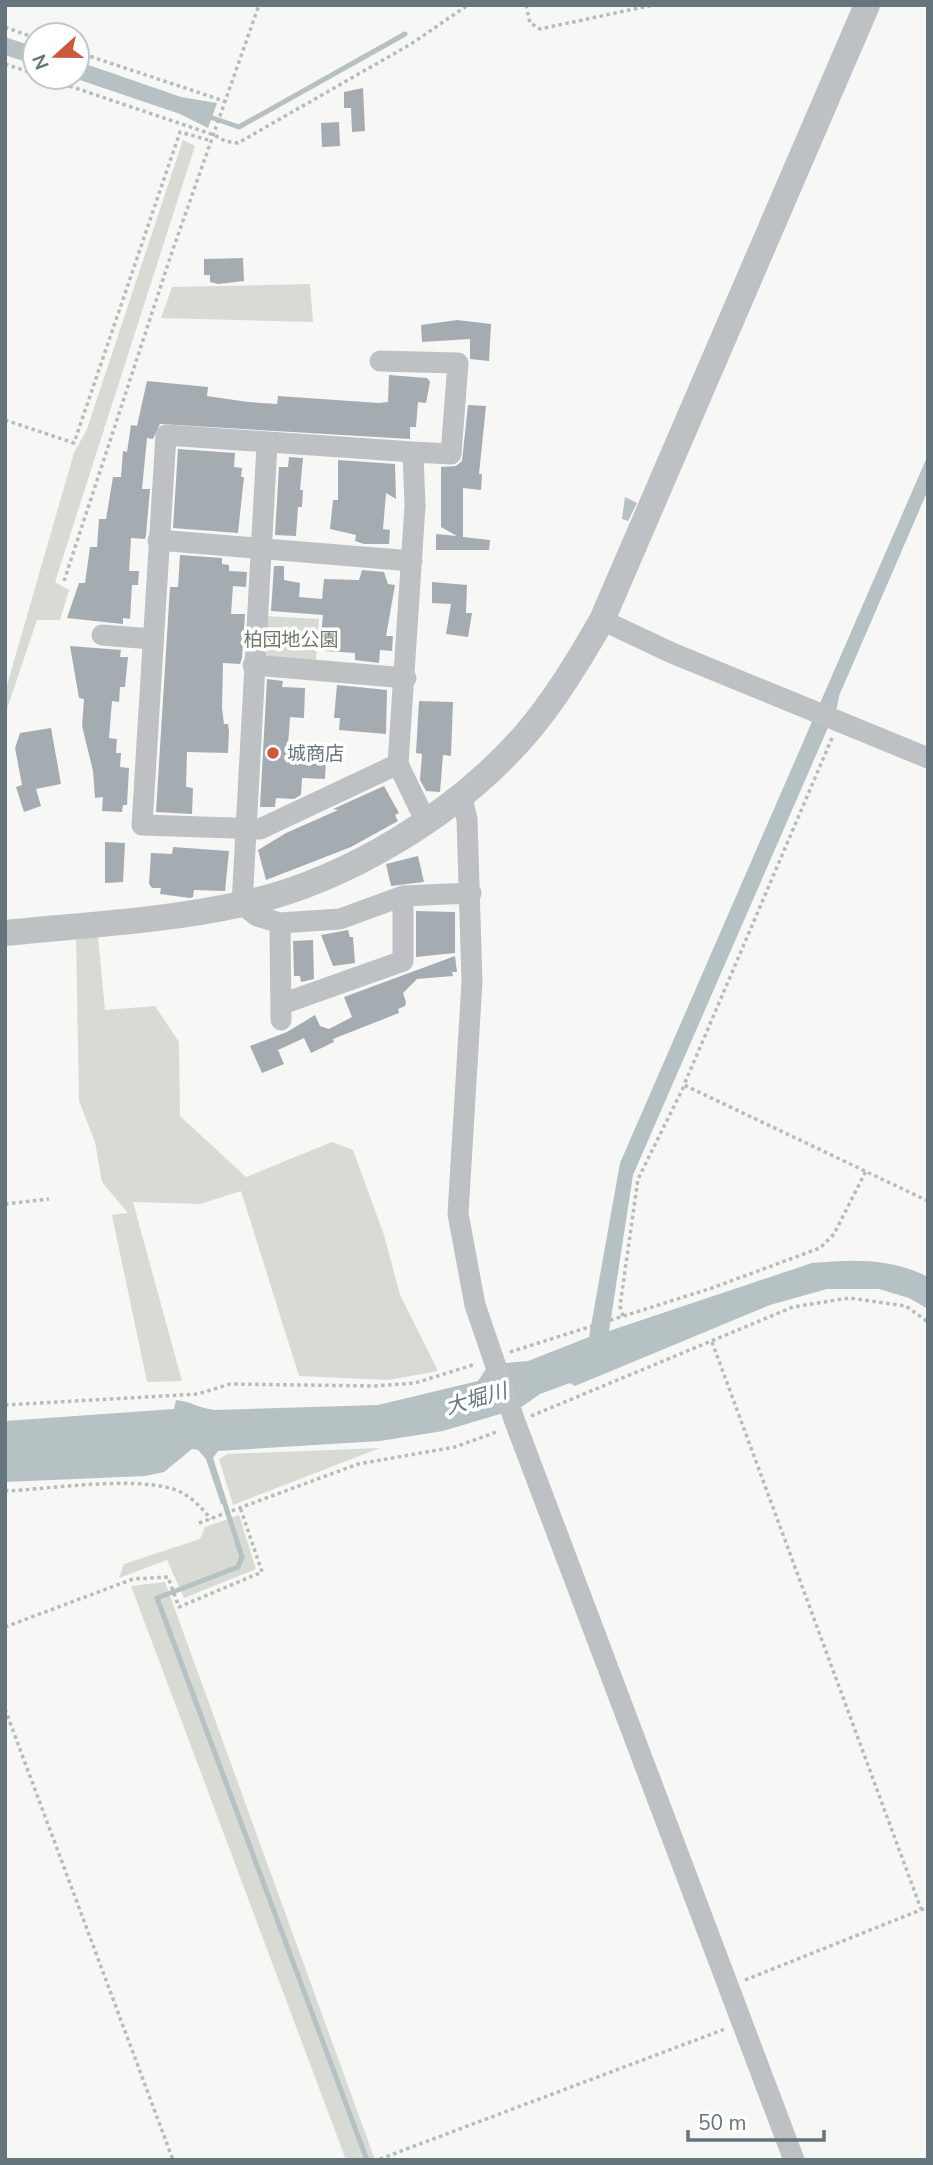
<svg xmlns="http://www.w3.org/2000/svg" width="933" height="2165" viewBox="0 0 933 2165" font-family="'Nunito Sans','Noto Sans JP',sans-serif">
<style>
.green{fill:#d7dbd4}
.water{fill:#b6c1c4}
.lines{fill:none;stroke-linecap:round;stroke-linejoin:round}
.stream{stroke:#b6c1c4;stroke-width:5}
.building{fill:#a5acb1}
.path{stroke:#b7bbbc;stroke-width:3.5;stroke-dasharray:3.5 3.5;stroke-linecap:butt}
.minor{stroke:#bdc1c4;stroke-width:21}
.tertiary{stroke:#bdc1c4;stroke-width:26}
.poi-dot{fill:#cd583e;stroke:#fff;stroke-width:2.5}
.labels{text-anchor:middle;stroke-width:7;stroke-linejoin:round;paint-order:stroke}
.park-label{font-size:19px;fill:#6d7a68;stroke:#fff}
.poi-label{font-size:19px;fill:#66747c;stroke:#fff;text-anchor:start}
.water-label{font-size:21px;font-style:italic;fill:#66787e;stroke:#fff}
</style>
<rect width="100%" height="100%" fill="#f7f7f5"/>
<!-- green -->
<path class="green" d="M183,140L195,146L55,582L69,590L60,620H37L5,715V692L74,453L87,429Z
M310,284L313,322L161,318L172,287Z
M265,616L319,619L316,662L270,659L262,648Z
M76,936H98L105,1010L155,1006L179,1042L180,1116L246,1177L332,1142L353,1150L384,1235L400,1295L438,1371L389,1380L299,1376L241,1191L200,1204L133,1202L182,1381L147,1382L112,1215L128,1213L102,1182L95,1142L79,1101Z
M380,1448L233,1505L219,1459L227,1454Z
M239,1515L256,1569L184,1598L167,1560L119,1578L124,1564L200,1539L205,1527Z
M165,1582L375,2160H346L131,1586Z"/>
<!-- water -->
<path class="water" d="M5,37L35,47V65L5,55Z
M77,61L181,97L217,103L208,128L180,114L71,77H77Z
M928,455V490L839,696L837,707L633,1175L609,1331L812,1263C851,1259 893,1258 928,1277V1309L909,1298L879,1289H827L770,1305L575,1386L570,1383L540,1394L520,1408L443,1431L380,1441L218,1451L213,1458L227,1502L221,1504L206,1459L198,1450L192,1449L164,1472L145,1476L5,1482V1421L174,1409L176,1400C190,1401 198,1408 215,1410L378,1405L478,1381L486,1369L491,1374L506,1363L528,1361L589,1337L620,1163Z
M625,497L637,503L628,521L622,519Z"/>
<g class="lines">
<!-- stream -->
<path class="stream" d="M207,116L239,127L405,34
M223,1498L242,1557L238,1567L157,1598L367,2160"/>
</g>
<!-- building -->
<path class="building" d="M363,88L365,131L352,132L351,108H344V92Z
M339,122L340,146L322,147L321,123Z
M243,258L244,281L218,284L210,282V275H204V259Z
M457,320L491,324L489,361L470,359V339L422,342L421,325Z
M389,375L427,378L430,382L426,403L418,402L416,427H410V439L160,424L153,439L147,438L142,489H150L146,535L145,539L131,538L129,571H139L138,585H132L130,619L123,618V624L67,618L79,583H85L90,547H97L99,519H106L113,477H121L123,451L127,452L131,425L137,426L147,381L208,387L207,396L248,402L277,404L278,396L379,403L388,402Z
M468,405L486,406L479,474H482L481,490L463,488V537L490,540L489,550H436V534L457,536L441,527V467L456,466L462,461Z
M178,449L235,453L234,467L242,468L241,477H244L238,533L173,528Z
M289,457L303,458L300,490H303L302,507H298L296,536L275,535L279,467H288Z
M338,460L395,464L396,499L386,493L383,529L390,530L389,544H364L355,541L356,535L330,529L333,500H338Z
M180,555L222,558V564L229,565V571L247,572L246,587L233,586L231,614H245L242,658L240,664L223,663L222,708L224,724H228L229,731L228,753L187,752L186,787L193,788L192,814L156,812L170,587H178Z
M274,566H284V580L300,583L299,597L322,599L324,579L359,580L362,570L384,572L388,584L395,585L386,636H393L392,651L380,650L379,663L355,660V653L325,651V645H320L323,615L271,611Z
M432,582L467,585L466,613H472L468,637L446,634L451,604L432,603Z
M70,646L121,650L120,657H128L125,687H120L119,702L112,701L109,738L117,739L116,753H121L120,767L129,768L127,805H123L122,812L102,811L103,797L95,798L93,771L82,726L84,699L79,698Z
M267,679L283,681L282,687L305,688L304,718L290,717L288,746L324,749L326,759L325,779L302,778L301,795L294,799L276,798L275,807H260Z
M337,685L387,690L386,734L339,730L340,718H334Z
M419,701L453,702L451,756L443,755L440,792L426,791L420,780L422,754L416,753Z
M51,728L61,784L36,789L41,806L24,812L16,787L22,785L15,748L20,733Z
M384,786L399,813L395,815L398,821L351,847L266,880L258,850L286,833L338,810L333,809Z
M105,842L125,843L123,882L105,883Z
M173,847L229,851L225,891L194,890L193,897L190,898L160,894L161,888H152L149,884L151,853L172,854Z
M418,856L424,882L391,886L386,864Z
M416,911L455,912V953L416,957Z
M348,930L350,937H353L355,963L333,966L321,935Z
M313,940L314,979L301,982L300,976H294L293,941Z
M455,956L457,972H452L453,976L417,979L403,993L406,1002L405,1006L398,1009L399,1013L333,1039L334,1042L311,1053L304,1038L278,1050L284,1064L262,1073L250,1046L287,1032L315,1015L320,1026L329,1029L352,1017L344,997Z"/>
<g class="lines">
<!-- path -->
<path class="path" d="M526,5L530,23L540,29L653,5
M5,27L35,38
M77,52L224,101
M5,64L35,74
M43,77L214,135L225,141L238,143L411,44L468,5
M5,420L74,443L180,132L212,141
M64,581L172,252L259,5
M832,738L684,1085L928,1201
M5,1204L49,1199
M623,1316L620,1306L638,1179L684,1086
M712,1342L921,1909
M510,1352L712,1288L820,1248L834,1234L866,1171
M5,1405L198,1394L230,1384L375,1386L415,1383L476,1364
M531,1416L793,1307L849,1298L906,1306L928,1322
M5,1491C52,1489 130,1476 173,1489C189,1494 200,1506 211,1519
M199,1523L358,1464L455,1447L499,1431
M5,1627L133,1579L168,1577L179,1607L262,1572L240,1507
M5,1709L173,2160
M745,1980L928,1907
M380,2159L725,2029"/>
<!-- minor -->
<path class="minor" d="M380,361L458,363L451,454L413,452
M267,444L242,904L257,916L280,923L340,919L403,896L471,893
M158,540L412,561
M602,620L672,653L928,758
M102,635L152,639
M253,665L406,678
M398,764L260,829L142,825L166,435L413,452L415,506L398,764L425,820
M461,795L467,819L472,982L458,1214L475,1305L515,1422L794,2160
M280,923L281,1020
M282,1004L403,961V896"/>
<!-- tertiary -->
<path class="tertiary" d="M5,933C84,925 165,921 242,904C345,882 456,814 525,735C555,700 579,660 602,620L867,5"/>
</g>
<!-- markers -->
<circle class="poi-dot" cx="273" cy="753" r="7"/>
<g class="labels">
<!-- park labels -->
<g class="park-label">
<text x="291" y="646">柏団地公園</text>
</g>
<!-- poi labels -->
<g class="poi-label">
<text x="287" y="760">城商店</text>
</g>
<!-- water labels -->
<g class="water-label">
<text transform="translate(476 1399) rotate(-16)" y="7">大堀川</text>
</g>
</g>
<!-- border -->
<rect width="933" height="2165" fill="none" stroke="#66747c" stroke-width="14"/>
<!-- north arrow -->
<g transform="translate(56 56) rotate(249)"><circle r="33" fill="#ffffff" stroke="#c2c7cb" stroke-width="2"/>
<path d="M0-5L12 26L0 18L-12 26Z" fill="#cd583e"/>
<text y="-10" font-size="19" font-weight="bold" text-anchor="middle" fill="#66747c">N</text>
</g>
<!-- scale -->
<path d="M688 2130v10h136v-10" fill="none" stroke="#66747c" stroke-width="3.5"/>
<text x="698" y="2130" font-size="21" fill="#66747c" stroke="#ffffff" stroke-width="5" paint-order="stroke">50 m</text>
</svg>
